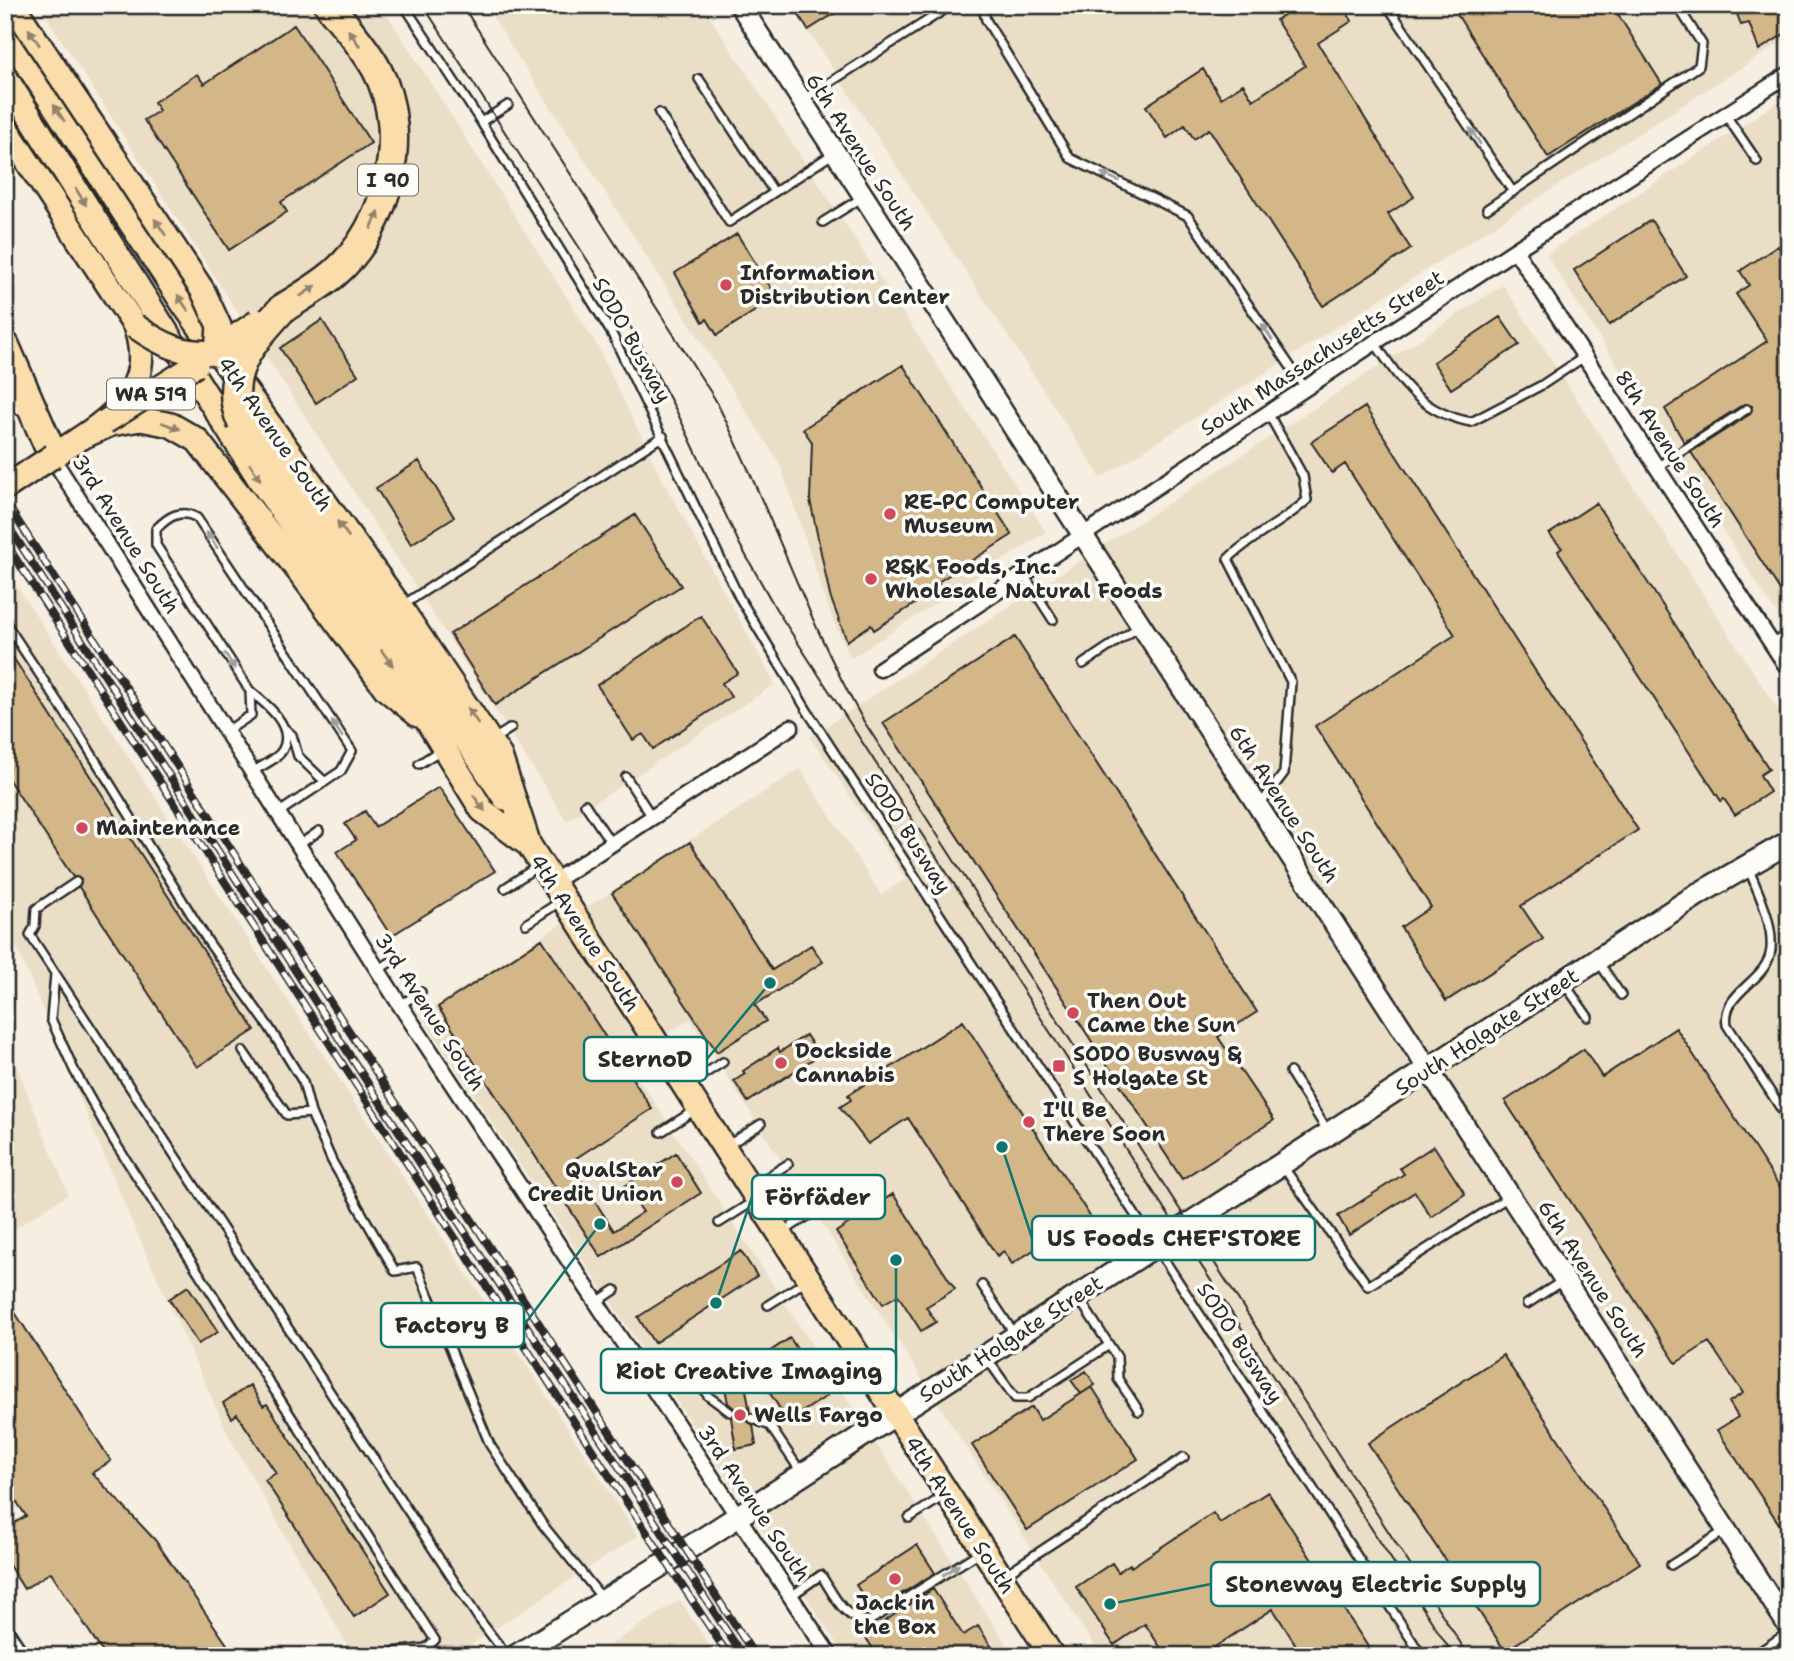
<svg xmlns="http://www.w3.org/2000/svg" width="1794" height="1661" viewBox="0 0 1794 1661" font-family="'Shantell Sans',sans-serif">
<style>
.built{fill:#ebdec7}
.building{fill:#d4b789;stroke:#2b2b2b;stroke-width:2}
.lines{fill:none;stroke-linecap:round;stroke-linejoin:round}
.service-casing{stroke:#2b2b2b;stroke-width:12}
.minor-casing{stroke:#2b2b2b;stroke-width:19}
.tertiary-casing{stroke:#2b2b2b;stroke-width:24}
.secondary-casing{stroke:#2b2b2b;stroke-width:26}
.primary-casing{stroke:#2b2b2b;stroke-width:28}
.motorway-casing{stroke:#2b2b2b;stroke-width:33}
.service{stroke:#fdfcf7;stroke-width:7}
.minor{stroke:#fdfcf7;stroke-width:14}
.tertiary{stroke:#fdfcf7;stroke-width:19}
.secondary{stroke:#fdfcf7;stroke-width:21}
.primary{stroke:#faddab;stroke-width:23}
.motorway{stroke:#faddab;stroke-width:28}
.tram{stroke:#2b2b2b;stroke-width:2}
.rail-casing{stroke:#2b2b2b;stroke-width:8}
.rail{stroke:#fdfcf7;stroke-width:5;stroke-dasharray:16;stroke-linecap:butt}
.primary-bridge-casing{stroke:#2b2b2b;stroke-width:28;stroke-linecap:butt}
.motorway-bridge-casing{stroke:#2b2b2b;stroke-width:33;stroke-linecap:butt}
.primary-bridge{stroke:#faddab;stroke-width:23}
.motorway-bridge{stroke:#faddab;stroke-width:28}
.oneway{fill:#92846b}
.oneway2{fill:#9e9e9b}
.poi-dot{fill:#d1495b;stroke:#fdfcf7;stroke-width:2.5}
.labels{text-anchor:middle;stroke-width:7;stroke-linejoin:round;paint-order:stroke}
.shield{fill:#fdfcf7;stroke:#6a6a68;stroke-width:2}
.shield-label{font-size:19px;font-weight:bold;fill:#2b2b2b}
.street-label{font-size:21px;fill:#2b2b2b;stroke:#fdfcf7}
.poi-label{font-size:21px;font-weight:bold;fill:#2b2b2b;stroke:#fdfcf7;text-anchor:start}
.leader{fill:none;stroke:#0f766e;stroke-width:2.5}
.callout-dot{fill:#0f766e;stroke:#fdfcf7;stroke-width:2.5}
.callout{fill:#fdfcf7;stroke:#0f766e;stroke-width:2.5}
.callout-label{font-size:23px;text-anchor:middle;font-weight:bold;fill:#2b2b2b}
</style>
<rect width="100%" height="100%" fill="#f5eee1"/>
<filter id="ink" filterUnits="userSpaceOnUse"><feTurbulence type="fractalNoise" baseFrequency=".0143" numOctaves="2"/><feDisplacementMap in="SourceGraphic" scale="14" xChannelSelector="R" yChannelSelector="G"/><feConvolveMatrix kernelMatrix="1 2 1 2 8 2 1 2 1" color-interpolation-filters="sRGB"/></filter>
<g filter="url(#ink)">
<!-- built -->
<path class="built" d="M39,5H381L595,342L663,481L775,684L567,821Z
M485,5H702L1046,532L851,658L832,618L780,464Z
M791,5H1789V37L1101,478Z
M1789,95V633L1546,254Z
M1503,285L1789,727V1656H1101L690,1019L627,1060L1014,1656H845L421,1015L800,769L881,895L906,879L810,737Z
M5,568L638,1536L453,1656H353L229,1436L131,1220L5,919Z
M5,1037L68,1194L5,1235Z
M680,1600L716,1656H592Z"/>
<!-- building -->
<path class="building" d="M793,5H848L808,30Z
M1299,5H1342L1352,21L1318,43L1414,197L1388,214L1411,249L1323,306L1209,129L1194,139L1185,125L1167,138L1146,106L1203,69L1221,98L1243,84L1253,100L1305,66L1276,20Z
M1451,5H1612L1662,84L1548,157Z
M1734,5H1789V31L1759,50L1749,23L1741,25Z
M294,25L371,143L281,202L287,212L229,250L144,120L159,111L154,102L197,74L204,84Z
M1651,220L1686,276L1609,325L1574,270Z
M737,234L777,297L717,335L707,319L703,322L675,273Z
M1778,246L1782,252L1789,247V604L1691,452L1750,414L1752,406L1744,404L1684,442L1665,409L1767,341L1736,294L1749,285L1740,271Z
M1500,317L1519,345L1451,389L1433,362Z
M322,320L358,375L316,403L280,348Z
M903,365L1012,535L938,582L941,587L874,630L871,625L847,641L830,596L810,500L812,442L803,429Z
M1365,407L1638,830L1521,906L1543,939L1446,1001L1401,927L1431,907L1315,726L1455,635L1345,464L1332,473L1311,442Z
M419,461L454,517L411,544L376,488Z
M1596,503L1769,769L1760,775L1770,792L1735,815L1724,799L1721,801L1558,551L1562,548L1549,534Z
M635,515L681,586L495,705L450,634Z
M701,616L738,673L722,683L731,697L653,749L643,734L633,740L597,685Z
M1015,637L1257,1012L1218,1037L1274,1120L1182,1179L883,723Z
M5,645L255,1030L197,1067L79,887L81,879L73,877L5,774Z
M439,787L495,871L391,936L337,852L356,840L345,824L365,811L375,827Z
M690,842L772,970L811,945L823,962L755,1005L766,1021L717,1052L612,893Z
M542,939L652,1109L570,1162L614,1231L643,1212L625,1186L676,1153L701,1193L601,1257L438,1007Z
M963,1021L1095,1224L1082,1233L1075,1223L1012,1264L1004,1251L997,1256L908,1118L868,1144L840,1107L851,1100L848,1095Z
M1676,1028L1789,1201V1539L1717,1430L1738,1417L1729,1402L1743,1393L1709,1342L1676,1363L1505,1101L1584,1049L1602,1077Z
M806,1035L819,1055L748,1102L734,1081L745,1074L743,1071L778,1048L780,1052Z
M1434,1146L1465,1194L1431,1217L1415,1192L1349,1235L1338,1216L1404,1174L1400,1168Z
M893,1194L955,1289L926,1307L936,1322L921,1331L898,1295L883,1304L836,1232Z
M741,1251L757,1276L654,1343L638,1317Z
M188,1286L218,1332L198,1344L169,1299Z
M5,1297L111,1461L92,1473L155,1540L235,1656H105L51,1572L24,1589L5,1559V1529L26,1516L5,1484Z
M790,1338L827,1396L788,1421L751,1364Z
M1503,1355L1640,1563L1505,1651L1368,1443Z
M1086,1371L1095,1385L1081,1394L1071,1380Z
M745,1384L750,1412L745,1419L753,1425L756,1445L736,1449L731,1418L736,1410L728,1403L725,1388Z
M250,1385L263,1406L267,1404L390,1593L354,1617L265,1480L276,1473L237,1414L232,1418L223,1403Z
M1092,1387L1138,1459L1027,1530L972,1445L1032,1407L1040,1420Z
M1268,1492L1374,1656H1303L1273,1609L1201,1656H1166L1145,1624L1114,1645L1076,1587L1112,1563L1118,1572L1130,1564L1131,1567L1213,1513L1220,1523Z
M917,1545L935,1573L873,1611L856,1585Z
M933,1589L963,1635L978,1626L993,1649L982,1656H878L864,1635Z"/>
<g class="lines">
<defs>
<path id="service" d="M404,5L481,122L612,334L739,597L808,712L1422,1656
M982,5L986,20L1070,158L1188,216L1305,388
M1387,5L1513,192
M699,79L774,192
M802,100L952,5
M659,113L729,222L834,153
M1725,114L1757,161
M481,122L508,105
M1487,209L1699,66L1702,44L1677,5
M823,222L863,197
M1375,343C1402,383 1420,412 1471,422L1542,385L1584,357
M1657,467L1747,409
M1024,575L1053,620
M403,605L663,436
M5,622L81,737L209,943L269,1027L303,1082L311,1113L332,1161L395,1271L417,1267L490,1445L543,1525L602,1598
M1772,644L1789,633
M1083,664L1140,626
M250,691C265,703 295,726 283,749C278,759 261,766 252,772
M284,728L292,735L298,756L325,782
M227,731L251,715L250,691L156,545V529C168,517 181,508 197,518L352,751L341,771L278,813
M494,739L511,728
M419,764L442,749
M626,777L652,817
M585,804L611,843
M1259,806L1284,773L1291,682L1228,559C1252,535 1283,523 1307,500L1303,476L1268,413
M299,845L319,831
M1748,867C1758,893 1773,920 1771,949C1768,982 1721,991 1727,1025L1789,1121
M76,882L36,909L35,926L30,935L479,1619L507,1656
M505,888L538,866
M526,924L561,901
M1598,961L1621,995
M378,970L398,957
M55,974L51,1019L74,1070L114,1141L435,1640L426,1648
M1564,983L1588,1017
M400,1005L421,992
M243,1051L287,1115L311,1113
M1290,1072L1327,1130
M687,1085L723,1062
M661,1132L695,1110
M727,1146L761,1124
M1282,1165L1368,1286L1510,1196
M753,1186L788,1164
M719,1223L754,1201
M784,1231L819,1209
M982,1285L1015,1335
M1078,1297L1117,1357L1118,1379L1139,1411
M597,1302L615,1290
M1527,1304L1562,1281
M768,1305L806,1281
M986,1357L1015,1398H1028L1109,1345
M683,1359L708,1396L730,1412
M648,1380L668,1368
M751,1418L770,1426L801,1472
M909,1518L944,1496
M1671,1565L1726,1530
M1004,1575L1184,1457
M791,1596L821,1575C833,1593 845,1624 871,1620L980,1552
M394,1652L426,1648L431,1656
M1753,1656L1789,1632"/>
<path id="minor" d="M1515,250L1789,670
M5,385L20,407
M50,454L400,1005L830,1656
M880,669L1515,250L1789,74
M553,882L791,727
M5,1630L22,1656"/>
<path id="tertiary" d="M740,5L1789,1627"/>
<path id="secondary" d="M516,1656L706,1537L1700,893L1789,842"/>
<path id="primary" d="M5,30L184,305L400,607L500,756L529,845L1052,1656
M5,77L262,483L401,678L482,810L529,845
M5,127L135,326C159,394 102,424 53,456
M233,410L385,619L505,798
M82,437L111,424L141,419L171,425L197,440L304,578L386,689L418,715"/>
<path id="motorway" d="M282,309C299,298 319,287 335,273C388,227 411,134 377,70C365,47 345,26 329,5
M5,346L53,456"/>
</defs>
<!-- service casing -->
<use href="#service" class="service-casing"/>
<!-- minor casing -->
<use href="#minor" class="minor-casing"/>
<!-- tertiary casing -->
<use href="#tertiary" class="tertiary-casing"/>
<!-- secondary casing -->
<use href="#secondary" class="secondary-casing"/>
<!-- primary casing -->
<use href="#primary" class="primary-casing"/>
<!-- motorway casing -->
<use href="#motorway" class="motorway-casing"/>
<!-- service -->
<use href="#service" class="service"/>
<!-- minor -->
<use href="#minor" class="minor"/>
<!-- tertiary -->
<use href="#tertiary" class="tertiary"/>
<!-- secondary -->
<use href="#secondary" class="secondary"/>
<!-- primary -->
<use href="#primary" class="primary"/>
<!-- motorway -->
<use href="#motorway" class="motorway"/>
<!-- tram -->
<path class="tram" d="M423,5L635,334L676,410L740,545L776,609L1454,1656
M462,5L715,399C769,504 805,617 863,720L1469,1656"/>
<defs>
<path id="rail" d="M5,501L755,1656
M5,521L389,1116L743,1656
M5,542L606,1471L729,1656"/>
</defs>
<!-- rail casing -->
<use href="#rail" class="rail-casing"/>
<!-- rail -->
<use href="#rail" class="rail"/>
<defs>
<path id="primary-bridge" d="M13,5L203,291L219,326L217,352C183,355 162,345 135,326
M105,422L196,365
M5,488L53,456"/>
<path id="motorway-bridge" d="M217,352L259,324
M242,423C221,376 251,343 282,309"/>
</defs>
<!-- primary-bridge casing -->
<use href="#primary-bridge" class="primary-bridge-casing"/>
<!-- motorway-bridge casing -->
<use href="#motorway-bridge" class="motorway-bridge-casing"/>
<!-- primary-bridge -->
<use href="#primary-bridge" class="primary-bridge"/>
<!-- motorway-bridge -->
<use href="#motorway-bridge" class="motorway-bridge"/>
</g>
<!-- one-way arrows -->
<defs><path id="oneway-solid" d="M-6-.8H1V-3.2L6.5 0L1 3.2V.8H-6Z" transform="scale(1.75)"/></defs>
<g class="oneway">
<use href="#oneway-solid" transform="translate(34 37) rotate(-124)"/>
<use href="#oneway-solid" transform="translate(354 38) rotate(-126)"/>
<use href="#oneway-solid" transform="translate(59 113) rotate(-123)"/>
<use href="#oneway-solid" transform="translate(81 197) rotate(58)"/>
<use href="#oneway-solid" transform="translate(375 220) rotate(-65)"/>
<use href="#oneway-solid" transform="translate(160 227) rotate(-124)"/>
<use href="#oneway-solid" transform="translate(308 291) rotate(-34)"/>
<use href="#oneway-solid" transform="translate(183 303) rotate(-124)"/>
<use href="#oneway-solid" transform="translate(171 426) rotate(21)"/>
<use href="#oneway-solid" transform="translate(255 472) rotate(57)"/>
<use href="#oneway-solid" transform="translate(343 529) rotate(-126)"/>
<use href="#oneway-solid" transform="translate(387 658) rotate(54)"/>
<use href="#oneway-solid" transform="translate(473 716) rotate(-124)"/>
<use href="#oneway-solid" transform="translate(479 803) rotate(54)"/>
</g>
<g class="oneway2">
<use href="#oneway-solid" transform="translate(1475 136) rotate(-124)"/>
<use href="#oneway-solid" transform="translate(1110 177) rotate(-156)"/>
<use href="#oneway-solid" transform="translate(1267 332) rotate(-124)"/>
<use href="#oneway-solid" transform="translate(212 540) rotate(-124)"/>
<use href="#oneway-solid" transform="translate(230 661) rotate(57)"/>
<use href="#oneway-solid" transform="translate(337 729) rotate(-124)"/>
<use href="#oneway-solid" transform="translate(951 1570) rotate(-33)"/>
</g>
</g>
<!-- markers -->
<g class="poi-dot">
<circle cx="726" cy="285" r="7"/>
<circle cx="890" cy="514" r="7"/>
<circle cx="871" cy="579" r="7"/>
<circle cx="82" cy="828" r="7"/>
<circle cx="1073" cy="1013" r="7"/>
<circle cx="781" cy="1063" r="7"/>
<rect x="1052" y="1059" width="14" height="14" rx="3.5"/>
<circle cx="1029" cy="1122" r="7"/>
<circle cx="677" cy="1182" r="7"/>
<circle cx="740" cy="1415" r="7"/>
<circle cx="895" cy="1579" r="7"/>
</g>
<g class="labels">
<!-- shield labels -->
<g class="shield">
<rect x="358" y="164.5" width="60" height="31" rx="5"/>
<rect x="107" y="378.5" width="88" height="31" rx="5"/>
</g>
<g class="shield-label">
<text x="388" y="187">I 90</text>
<text x="151" y="401">WA 519</text>
</g>
<!-- street labels -->
<g class="street-label">
<text transform="translate(861 152) rotate(57)" y="7">6th Avenue South</text>
<text transform="translate(632 340) rotate(61)" y="7">SODO Busway</text>
<text transform="translate(1322 353) rotate(-33)" y="7">South Massachusetts Street</text>
<text transform="translate(275 434) rotate(55)" y="7">4th Avenue South</text>
<text transform="translate(1670 449) rotate(57)" y="7">8th Avenue South</text>
<text transform="translate(126 534) rotate(58)" y="7">3rd Avenue South</text>
<text transform="translate(1284 804) rotate(57)" y="7">6th Avenue South</text>
<text transform="translate(908 833) rotate(57)" y="7">SODO Busway</text>
<text transform="translate(585 933) rotate(57)" y="7">4th Avenue South</text>
<text transform="translate(430 1012) rotate(57)" y="7">3rd Avenue South</text>
<text transform="translate(1487 1032) rotate(-33)" y="7">South Holgate Street</text>
<text transform="translate(1593 1279) rotate(57)" y="7">6th Avenue South</text>
<text transform="translate(1011 1339) rotate(-33)" y="7">South Holgate Street</text>
<text transform="translate(1240 1343) rotate(57)" y="7">SODO Busway</text>
<text transform="translate(754 1503) rotate(56)" y="7">3rd Avenue South</text>
<text transform="translate(960 1515) rotate(57)" y="7">4th Avenue South</text>
</g>
<!-- poi labels -->
<g class="poi-label">
<text x="740" y="280">Information<tspan x="740" dy="24">Distribution Center</tspan></text>
<text x="904" y="509">RE-PC Computer<tspan x="904" dy="24">Museum</tspan></text>
<text x="885" y="574">R&amp;K Foods, Inc.<tspan x="885" dy="24">Wholesale Natural Foods</tspan></text>
<text x="96" y="835">Maintenance</text>
<text x="1087" y="1008">Then Out<tspan x="1087" dy="24">Came the Sun</tspan></text>
<text x="795" y="1058">Dockside<tspan x="795" dy="24">Cannabis</tspan></text>
<text x="1073" y="1061">SODO Busway &amp;<tspan x="1073" dy="24">S Holgate St</tspan></text>
<text x="1043" y="1117">I'll Be<tspan x="1043" dy="24">There Soon</tspan></text>
<text x="663" y="1177" text-anchor="end">QualStar<tspan x="663" dy="24">Credit Union</tspan></text>
<text x="754" y="1422">Wells Fargo</text>
<text x="895" y="1610" text-anchor="middle">Jack in<tspan x="895" dy="24">the Box</tspan></text>
</g>
</g>
<!-- callouts -->
<path class="leader" d="M770 983L707 1059M716 1303L752 1197M1002 1147L1032 1238M600 1224L524 1325M896 1260L896 1371M1110 1604L1211 1584"/>
<g class="callout-dot">
<circle cx="770" cy="983" r="7"/>
<circle cx="716" cy="1303" r="7"/>
<circle cx="1002" cy="1147" r="7"/>
<circle cx="600" cy="1224" r="7"/>
<circle cx="896" cy="1260" r="7"/>
<circle cx="1110" cy="1604" r="7"/>
</g>
<g class="callout">
<rect x="584" y="1037" width="123" height="44" rx="7"/>
<rect x="752" y="1175" width="133" height="44" rx="7"/>
<rect x="1032" y="1216" width="283" height="44" rx="7"/>
<rect x="381" y="1303" width="143" height="44" rx="7"/>
<rect x="601" y="1349" width="295" height="44" rx="7"/>
<rect x="1211" y="1562" width="329" height="44" rx="7"/>
</g>
<g class="callout-label">
<text x="645" y="1067">SternoD</text>
<text x="818" y="1205">Förfäder</text>
<text x="1174" y="1246">US Foods CHEF'STORE</text>
<text x="452" y="1333">Factory B</text>
<text x="749" y="1379">Riot Creative Imaging</text>
<text x="1376" y="1592">Stoneway Electric Supply</text>
</g>
<!-- margin -->
<rect width="1794" height="1661" fill="none" stroke="#fdfcf7" stroke-width="28"/>
<rect x="14" y="14" width="1766" height="1633" fill="none" stroke="#2b2b2b" stroke-width="2.5" filter="url(#ink)"/>
</svg>
